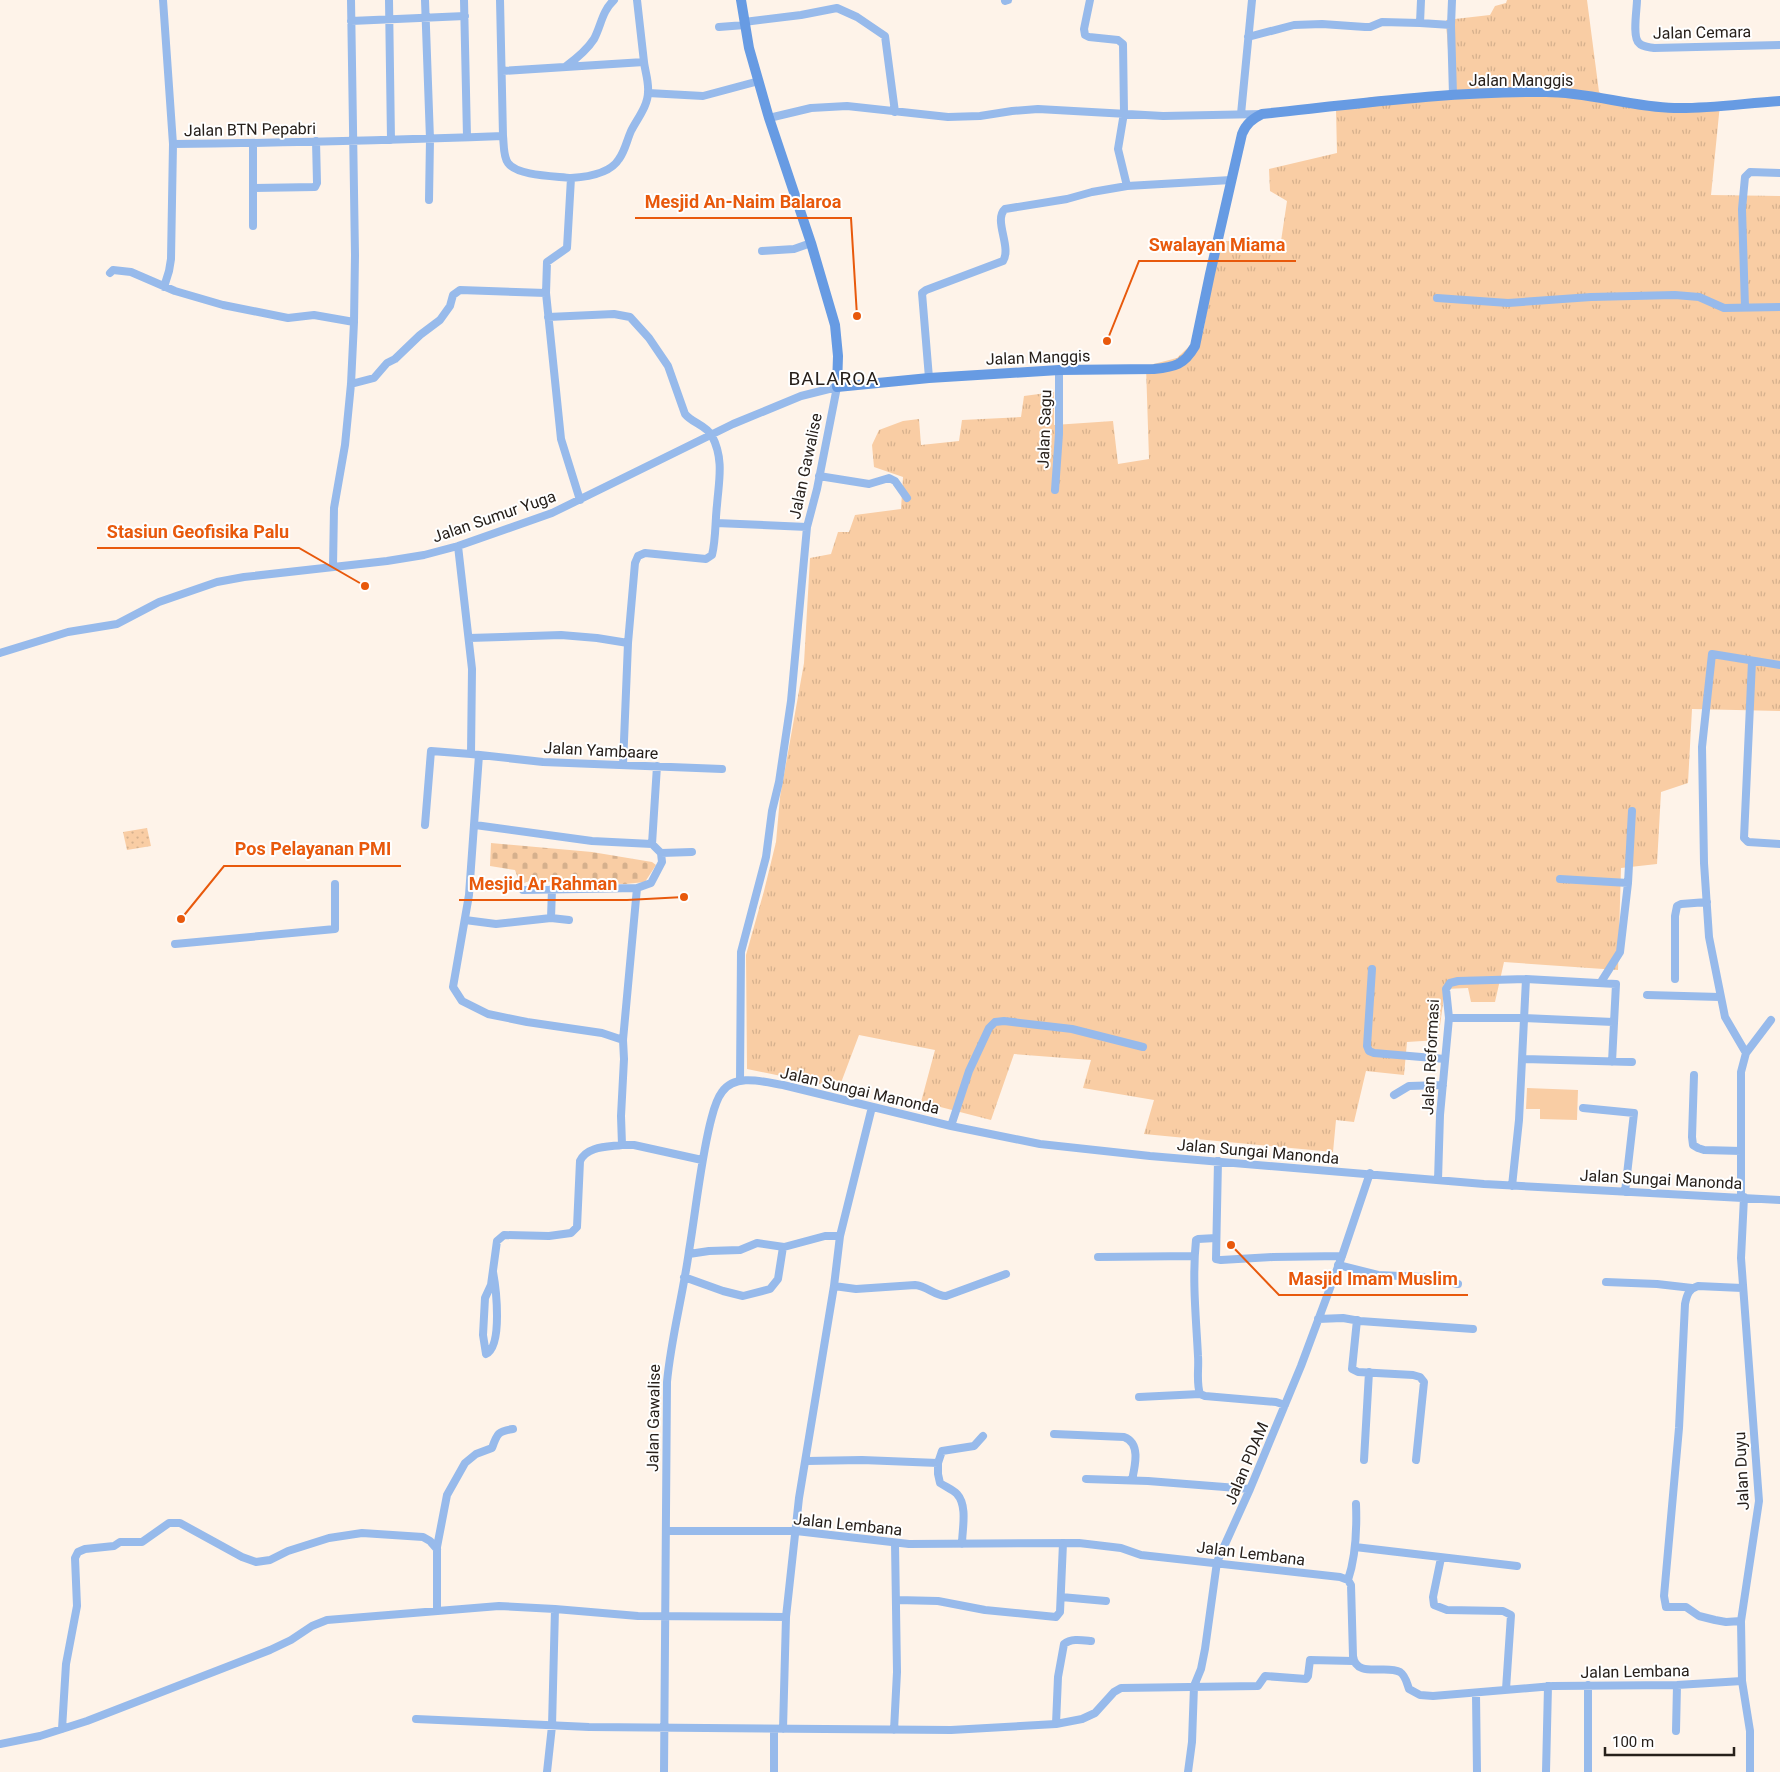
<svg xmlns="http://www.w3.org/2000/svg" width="1780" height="1772" viewBox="0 0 1780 1772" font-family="Roboto,sans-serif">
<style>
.grass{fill:url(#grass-tufts)}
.cemetery{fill:url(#cemetery-stones)}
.park{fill:url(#park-dots)}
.pitch{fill:#f9cda4}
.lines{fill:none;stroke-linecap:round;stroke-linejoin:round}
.street{stroke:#97baeb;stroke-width:8}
.secondary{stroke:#679be3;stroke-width:10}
.labels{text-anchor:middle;stroke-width:4;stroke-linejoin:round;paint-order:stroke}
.street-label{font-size:16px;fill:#27201b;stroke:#fff}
.quarter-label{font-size:19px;letter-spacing:1px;fill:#27201b;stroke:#fff}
.leader{fill:none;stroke:#e8590c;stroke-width:2}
.callout-dot{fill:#e8590c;stroke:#fff;stroke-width:2}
.callout-label{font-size:18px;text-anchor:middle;font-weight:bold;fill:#e8590c;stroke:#fff;stroke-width:4;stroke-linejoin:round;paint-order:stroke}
</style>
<defs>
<pattern id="grass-tufts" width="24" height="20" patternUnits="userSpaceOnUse" patternTransform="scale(1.25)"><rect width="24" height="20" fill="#f9cda4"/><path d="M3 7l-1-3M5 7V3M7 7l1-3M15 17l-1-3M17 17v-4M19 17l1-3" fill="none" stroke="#d5b08d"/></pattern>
<pattern id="cemetery-stones" width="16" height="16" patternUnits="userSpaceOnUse" patternTransform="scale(1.25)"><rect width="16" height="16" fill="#f9cda4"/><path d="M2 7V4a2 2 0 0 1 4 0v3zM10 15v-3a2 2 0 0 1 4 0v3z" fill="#d5b08d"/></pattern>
<pattern id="park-dots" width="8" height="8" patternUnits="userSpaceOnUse" patternTransform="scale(1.25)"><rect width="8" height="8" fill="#f9cda4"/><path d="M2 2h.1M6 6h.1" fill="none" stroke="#d5b08d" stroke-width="1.8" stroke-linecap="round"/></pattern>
</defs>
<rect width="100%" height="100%" fill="#fef3e9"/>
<!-- grass -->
<path class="grass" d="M1507,0H1587L1599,92L1619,102L1720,104L1711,195L1780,196V711L1692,709L1688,783L1661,792L1657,864L1621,868L1618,970L1504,962L1495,1002H1471L1468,988L1445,989L1438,1040L1407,1042L1404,1075L1366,1071L1354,1122L1336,1120L1333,1152L1144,1134L1154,1100L1083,1088L1091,1060L1014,1054L991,1120L921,1102L935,1050L859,1035L839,1088L747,1069L746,955L764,891L776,842L780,797L804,663L810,558L831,554L838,532H849L855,515L901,509L903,477L874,467L872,445L879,430L903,421L919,419L921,445L959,441L962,420L1021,417L1024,396L1054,392V425L1113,421L1118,464L1149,459L1146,366L1177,358L1203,333L1219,241H1281L1287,201L1270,191L1269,169L1337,153L1336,109L1370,97L1451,95L1446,20L1490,15L1495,6L1506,3Z"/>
<!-- cemetery -->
<path class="cemetery" d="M491,843L592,852L652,862L656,865L645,882L625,884L530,881L520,884L515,870L490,866Z"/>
<!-- park -->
<path class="park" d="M147,828L151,846L127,850L123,832Z"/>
<!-- pitch -->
<path class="pitch" d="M1527,1088L1578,1090L1577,1120L1540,1119V1109H1526Z"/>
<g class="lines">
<!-- street -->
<path class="street" d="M163,0L173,144C283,143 393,140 503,136L500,0
M389,0L391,140
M425,0L430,139L429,200
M464,0L467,137
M1090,0L1084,29L1085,35L1089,37L1118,40L1123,44L1124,113L1118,149L1127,186
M1452,0L1451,25L1453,95
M1637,0C1637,9 1632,37 1639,43C1642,47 1649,47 1654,48L1780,45
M1005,1L1008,0
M351,21L465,16
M744,22L801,15L837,8L857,17L885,36L895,112
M1420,23L1451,25
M719,27L745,25
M1248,37L1294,25L1322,24L1365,27H1370L1382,22L1420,23L1421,0
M565,67C576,59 587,50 594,39C601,26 602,11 614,0
M502,71L644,62L637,0
M648,93L703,96L759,81
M1241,114L1252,0
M769,118L811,108L847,106L948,117L980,116L1012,111L1038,109L1163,116L1262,114
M503,136C504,144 503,156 508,163C517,176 556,176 571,178
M253,143V226
M253,188L315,187L317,183L316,141
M762,251L794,249L811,243
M110,273L113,270L131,272L175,291L223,305L288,318L314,315L354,322
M164,287L169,271L171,259L173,144
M1437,298L1508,303L1591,297L1675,295L1699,297L1724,308L1780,307
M1745,307L1742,209L1745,177L1750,172L1780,173
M548,317L614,314L630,317L649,338L668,366L685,414C692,423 706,425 712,436C724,459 719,480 717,505C715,522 716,539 712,555L706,559L645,553L638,556L635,563L628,643
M929,378L922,293L926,290L1003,261C1012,247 993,220 1005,209L1067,199L1092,192L1127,186L1231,180
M351,384L374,378L387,363L395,359L420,335L440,320L450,306L453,295L460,290L546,293
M819,476L869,484L889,478L895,481L907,498
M1055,490L1059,434V370
M580,500L561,439L546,293L547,262L567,248L571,178C587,177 610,174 619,159C625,151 627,140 631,131C637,119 648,106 648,92C649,82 645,71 644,62
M716,523L807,527
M458,546L472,669L471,754L543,762L722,769
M333,567L334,508L345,445L351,384L354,322L355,255L351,0
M469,638L561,635L597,638L628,643L623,765
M0,653L68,632L117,624L159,602L217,582L244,577L387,561L424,555L458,546L552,513L733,424L801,396L837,387L817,489L807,527L791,701L779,782L772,811L766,857L741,952L740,1081
M1752,661L1744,838L1748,842L1780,844
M479,755L469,895L453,987L462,1001L488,1014L527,1022L602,1033L623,1040
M425,825L431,751L471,754
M475,825L592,841L652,844L661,853L662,862L651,883L637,888L623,1040L624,1059L621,1116L622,1145H634L702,1160
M652,844L657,766
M661,853L692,852
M1560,879L1628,883
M523,890L637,888
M551,918L552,889
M465,920L496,924L551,918L569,920
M175,944L335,929V884
M1372,969L1367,1046L1369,1051L1374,1053L1445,1059
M1675,979V916L1677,906L1681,904L1707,902
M1601,982L1620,952L1628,883L1632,811
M1647,995L1720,997
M1449,1018H1524L1613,1022
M1746,1053L1725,1017L1709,937L1704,863L1702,747L1712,654L1780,665
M1522,1059L1632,1062
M1694,1075L1692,1137L1693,1145L1698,1148L1704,1150L1741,1151
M1394,1095L1409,1086L1443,1085
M1583,1108L1634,1113L1625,1192
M951,1126L969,1071L989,1028L995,1022L1004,1021L1072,1029L1143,1047
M1218,1161L1216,1259L1221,1260L1273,1257L1342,1256
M1438,1180L1440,1115L1449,1018L1446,989L1450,983L1458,981L1526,979L1616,984L1612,1062
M1512,1186L1519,1120L1526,979
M1741,1197V1072L1746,1053L1771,1020
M1744,1197L1741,1258L1759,1501L1741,1621L1742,1681L1750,1731V1772
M1216,1238L1198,1239L1196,1240C1192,1279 1196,1317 1198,1356C1199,1369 1196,1382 1200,1394L1205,1396L1276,1402L1285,1405
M689,1254L709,1251L740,1250L757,1243L784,1247L825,1236H840
M1098,1257L1194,1256
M1338,1265L1378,1275L1423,1277L1458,1284
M493,1272C496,1288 503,1346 486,1354L483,1335L485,1298L491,1285L497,1241L504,1235L549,1236L571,1233L577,1227L580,1161C587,1146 607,1147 622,1145
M684,1277L723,1291L743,1296L770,1289L778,1279L783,1247
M1606,1282L1657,1284L1692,1288
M834,1286L856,1289L915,1285C927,1286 935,1296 946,1296L1006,1274
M1318,1319L1343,1318L1360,1321L1473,1329
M1357,1320L1352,1369L1358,1372L1413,1375L1420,1377L1424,1382L1416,1460
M1139,1397L1200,1394
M1054,1434L1124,1437C1141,1443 1135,1466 1132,1480
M1364,1460L1369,1372
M807,1461L862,1460L938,1463V1474L940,1483C946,1487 953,1490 957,1494C968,1506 962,1530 962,1544
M938,1463L942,1451L974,1446L983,1436
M1086,1479L1148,1481L1250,1489
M666,1531H796L909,1544L1079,1543L1121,1548L1141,1555L1340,1577L1348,1580L1351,1585L1353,1656C1356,1679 1386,1664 1400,1672C1406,1676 1407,1684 1409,1689L1420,1695L1433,1696L1553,1686L1677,1685L1742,1681
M1355,1547L1517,1566
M1441,1558L1433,1597L1434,1605L1447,1610L1503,1611L1511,1615L1506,1689
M1348,1580C1356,1556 1357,1530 1356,1504
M1061,1597L1106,1601
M897,1600L938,1601L985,1610L1056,1617L1060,1612L1063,1543
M437,1610V1547L447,1495L465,1463L476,1454L492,1448C497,1434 498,1431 513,1429
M1741,1621L1726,1622L1715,1620L1699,1616L1686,1607H1666L1664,1596L1679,1428L1685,1304C1687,1294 1689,1289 1698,1286L1742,1288
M1588,1685V1772
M1476,1694L1477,1772
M416,1719L589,1727L951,1730L1056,1724L1082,1719L1095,1713L1114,1692L1121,1688L1258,1686L1265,1676L1306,1679L1308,1676L1310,1660L1353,1661
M1056,1724L1058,1677L1064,1644C1071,1638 1082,1640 1091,1641
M62,1729L66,1664L77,1606L75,1558L78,1552L85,1549L114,1546L120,1542H142L169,1523H180L242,1557L256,1562L270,1560L288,1551L329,1538L362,1533L423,1537L430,1541L437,1549
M783,1729L786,1617
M894,1730L897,1672L895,1543
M1676,1731L1677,1685
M0,1744L40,1736L87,1721L270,1650L291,1640L312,1626L327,1620L499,1606L555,1609L638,1616L786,1617L799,1498L834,1286L840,1236L872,1107
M547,1772L552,1726L555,1609
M664,1772L667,1382C671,1338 683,1295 689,1251C696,1209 700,1166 710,1124C713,1113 715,1101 722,1092C735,1073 764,1082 783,1085L951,1126L1040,1144L1150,1156L1484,1184L1780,1200
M774,1772V1729
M1188,1772L1192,1742L1194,1686L1201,1669L1205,1649L1217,1562L1250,1489L1301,1366L1342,1256L1370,1173
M1546,1772L1548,1686"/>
<!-- secondary -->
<path class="secondary" d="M741,0L749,48L769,118L811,243L835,325L838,356L837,387L929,378L1059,370L1154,369C1175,367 1184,365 1195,346L1210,274L1242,134C1246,124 1252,119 1262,114C1356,104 1451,91 1546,92C1589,92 1631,107 1674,108C1708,109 1746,103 1780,101"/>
</g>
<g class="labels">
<!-- street labels -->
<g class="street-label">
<text transform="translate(1702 32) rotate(-1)" y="6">Jalan Cemara</text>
<text x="1521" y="86">Jalan Manggis</text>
<text transform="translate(250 129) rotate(-1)" y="6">Jalan BTN Pepabri</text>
<text transform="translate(1038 357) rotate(-2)" y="6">Jalan Manggis</text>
<text transform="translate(1044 429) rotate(-88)" y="6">Jalan Sagu</text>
<text transform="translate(805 466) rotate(-78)" y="6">Jalan Gawalise</text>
<text transform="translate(494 516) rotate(-19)" y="6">Jalan Sumur Yuga</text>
<text transform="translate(601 750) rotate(3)" y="6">Jalan Yambaare</text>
<text transform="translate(1430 1057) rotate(-87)" y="6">Jalan Reformasi</text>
<text transform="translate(860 1090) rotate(13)" y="6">Jalan Sungai Manonda</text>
<text transform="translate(1258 1151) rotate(5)" y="6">Jalan Sungai Manonda</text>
<text transform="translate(1661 1179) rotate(3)" y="6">Jalan Sungai Manonda</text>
<text transform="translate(653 1418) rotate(-89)" y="6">Jalan Gawalise</text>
<text transform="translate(1246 1463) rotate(-67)" y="6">Jalan PDAM</text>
<text transform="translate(1741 1471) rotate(-93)" y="6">Jalan Duyu</text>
<text transform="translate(848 1524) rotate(6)" y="6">Jalan Lembana</text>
<text transform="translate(1251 1553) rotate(7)" y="6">Jalan Lembana</text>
<text transform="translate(1635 1671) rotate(-1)" y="6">Jalan Lembana</text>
</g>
<!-- quarter labels -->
<g class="quarter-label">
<text x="834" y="385">BALAROA</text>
</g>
</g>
<!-- callouts -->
<path class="leader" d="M857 316L851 218H635M1107 341L1139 261H1296M365 586L299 548H97M181 919L224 866H401M684 897L627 900H459M1231 1245L1279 1295H1468"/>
<g class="callout-dot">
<circle cx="857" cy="316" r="5"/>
<circle cx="1107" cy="341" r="5"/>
<circle cx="365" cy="586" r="5"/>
<circle cx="181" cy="919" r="5"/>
<circle cx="684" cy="897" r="5"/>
<circle cx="1231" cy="1245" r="5"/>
</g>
<g class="callout-label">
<text x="743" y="208">Mesjid An-Naim Balaroa</text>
<text x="1217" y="251">Swalayan Miama</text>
<text x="198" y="538">Stasiun Geofisika Palu</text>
<text x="313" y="855">Pos Pelayanan PMI</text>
<text x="543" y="890">Mesjid Ar Rahman</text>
<text x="1373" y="1285">Masjid Imam Muslim</text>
</g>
<!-- scale -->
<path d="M1605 1747v8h129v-8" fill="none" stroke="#27201b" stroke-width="2.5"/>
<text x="1612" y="1747" font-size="15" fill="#27201b" stroke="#ffffff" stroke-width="4" paint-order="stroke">100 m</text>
</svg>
